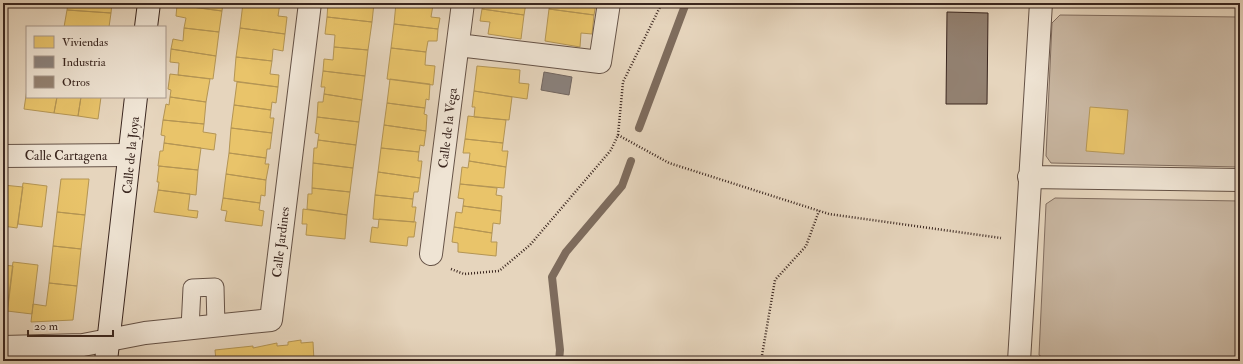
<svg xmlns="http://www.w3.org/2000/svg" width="1243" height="364" viewBox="0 0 1243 364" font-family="'IM FELL Double Pica',serif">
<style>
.green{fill:#c9b7a2;stroke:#826e60}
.homes{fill:#e9c46a;stroke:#b49554}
.industry{fill:#8a817c;stroke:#726660}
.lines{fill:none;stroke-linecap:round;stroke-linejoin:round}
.stream{stroke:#7e6c5d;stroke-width:8}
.building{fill:#938171;stroke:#3a261f}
.lane-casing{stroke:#655246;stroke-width:19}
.street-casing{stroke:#655246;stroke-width:24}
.secondary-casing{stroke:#3a261f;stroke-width:24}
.path{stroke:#3a261f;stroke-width:2.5;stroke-dasharray:1 2;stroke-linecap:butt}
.lane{stroke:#efe4d4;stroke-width:17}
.street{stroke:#efe4d4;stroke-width:22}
.secondary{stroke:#efe4d4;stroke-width:22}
.labels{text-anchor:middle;stroke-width:4;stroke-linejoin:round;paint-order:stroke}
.street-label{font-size:13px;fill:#3a261f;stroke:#efe4d4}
</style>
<rect width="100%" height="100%" fill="#e6d5bd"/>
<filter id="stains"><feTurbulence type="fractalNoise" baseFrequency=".005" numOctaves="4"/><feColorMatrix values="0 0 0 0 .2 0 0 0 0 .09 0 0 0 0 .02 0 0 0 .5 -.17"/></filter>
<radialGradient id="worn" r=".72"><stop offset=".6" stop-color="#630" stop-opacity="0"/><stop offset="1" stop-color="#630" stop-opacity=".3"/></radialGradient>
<!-- green -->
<path class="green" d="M1060,15L1240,17V167L1051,163L1046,156L1052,23Z
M1055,198L1240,201V361H1079L1046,360L1039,355L1046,204Z"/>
<!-- homes -->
<path class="homes" d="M68,3H112L111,13L67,10Z
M177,3H223L222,11L177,5Z
M243,3H280L278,16L287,17L285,34L240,28Z
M328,3H374L372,22L327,17Z
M396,3L433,5L431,17L440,18L438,29L394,24Z
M483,3H526L524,15L482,9Z
M550,3H596L594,15L549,9Z
M177,5L222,11L219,32L184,28L186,18L176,16Z
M482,9L524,15L521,39L488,34L490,22L480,21Z
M549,9L594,15L592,34L581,33L580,47L545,41Z
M67,10L111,13L109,27H64Z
M327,17L372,22L368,50L334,47L335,35L325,34Z
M394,24L438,29L437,41H428L426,52L391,48Z
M184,28L219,32L216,56L171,49L173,39L183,41Z
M240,28L285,34L283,51L273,49L272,61L236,57Z
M334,47L368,50L365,76L323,71L324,59L333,60Z
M391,48L426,52L425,65L435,66L433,85L387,79Z
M171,49L216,56L213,79L178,75L179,63L170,62Z
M236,57L272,61L270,74L279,75L278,87L234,81Z
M477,66L520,70L519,83L529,84L527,99L474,91Z
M323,71L365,76L362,100L324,94L325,87H321Z
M170,74L210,79L206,102L170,97L171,90L168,89Z
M390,79L430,84L429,100L426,99L425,108L387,103Z
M237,82L278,87L276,103L272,102L271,110L234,105Z
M27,89V97H57L54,113L24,109Z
M474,91L512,97L509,120L474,117L475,107H472Z
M324,94L362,100L359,122L317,117L318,102H323Z
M57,97H81L78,116L54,113Z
M81,97H101L98,119L78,116Z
M170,97L206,102L204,124L163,120L166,104L169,105Z
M387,103L425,108L424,114L427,115L426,131L384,125Z
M234,105L271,110L270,118H274L272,133L231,128Z
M1090,107L1128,110L1124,154L1086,151Z
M468,116L506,120L503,143L465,139Z
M317,117L359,122L356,145L318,140L319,134L315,133Z
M163,120L204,124L203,132L216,134L214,150L164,143L165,136L161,135Z
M384,125L426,131L424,146L420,145L419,152L381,148Z
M231,128L272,133L270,149H267L266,158L229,153Z
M465,139L503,143L502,151H508L506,167L469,161L470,153H463Z
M318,140L356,145L353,168L313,163L314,148H317Z
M164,143L201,148L198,170L158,166L160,151H163Z
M381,148L419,152L418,161H422L420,178L378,172Z
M229,153L266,158L265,164H269L266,180L226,174Z
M469,161L506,167L504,188L460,184L462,167L468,168Z
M313,163L353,168L350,192L312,188Z
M159,166L198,170L196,195L158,190L159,182H157Z
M378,172L420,178L418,192H414L413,199L375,195Z
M226,174L266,180L265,196L261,195L260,203L223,198Z
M61,179H89L85,215L57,212Z
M23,183L47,186L42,227L18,224Z
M460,184L497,188L496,195L502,196L501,211L463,206L464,199L458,198Z
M3,185L23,187L17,228L3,226Z
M312,188L350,192L347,215L307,209L308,194H312Z
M158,190L190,194L188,210L198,211L197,218L154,212Z
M375,195L413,199L412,207H416L414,222L373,219Z
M223,198L260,203L259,210L264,211L262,226L225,221L227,211L221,210Z
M463,206L501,211L500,224L493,223L492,233L454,227L456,212L462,213Z
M303,209L347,215L345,239L306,235L307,224H302Z
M57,212L85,215L81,249L53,246Z
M379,219L416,222L414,237H408L407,246L370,242L372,227L378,228Z
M454,227L492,233L491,242H497L496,256L458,252V243L452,242Z
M53,246L81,249L77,286L49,283Z
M13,262L38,265L32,314L7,311Z
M3,265L13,266L7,315L3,314Z
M49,283L77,286L73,320L31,322L33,304L46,306Z
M301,340V343L313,342L314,361H216L215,350L253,346V348L277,343V346L288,345V342Z"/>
<!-- industry -->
<path class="industry" d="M544,72L572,77L569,95L541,90Z"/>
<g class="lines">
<!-- stream -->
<path class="stream" d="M639,128L686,3
M559,361L560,350L552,277L566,252L622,186L631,161"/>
</g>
<!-- building -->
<path class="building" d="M947,12L988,13L987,104H946Z"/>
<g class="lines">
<defs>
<path id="lane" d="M190,328L192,288L215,287L216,326"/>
<path id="street" d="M458,45L600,62L609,3
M3,156L128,155
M1029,177L1240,180
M431,254L463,3
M3,347L83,345L145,333L271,320L310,3
M1019,361L1041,3"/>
<path id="secondary" d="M146,27L149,3
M106,361L136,97"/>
</defs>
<!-- lane casing -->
<use href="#lane" class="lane-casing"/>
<!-- street casing -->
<use href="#street" class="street-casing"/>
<!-- secondary casing -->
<use href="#secondary" class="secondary-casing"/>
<!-- path -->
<path class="path" d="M618,135L669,163L829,214L1001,238
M451,269L464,274L499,271L530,245L611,150L618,135L623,82L662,3
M761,361L775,280L806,246L819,211"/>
<!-- lane -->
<use href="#lane" class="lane"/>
<!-- street -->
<use href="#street" class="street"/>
<!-- secondary -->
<use href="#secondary" class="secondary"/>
</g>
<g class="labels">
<!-- street labels -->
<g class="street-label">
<text transform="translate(447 128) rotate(-83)" y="5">Calle de la Vega</text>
<text x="66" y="160">Calle Cartagena</text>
<text transform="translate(130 155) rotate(-84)" y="5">Calle de la Joya</text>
<text transform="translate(280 242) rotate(-83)" y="5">Calle Jardines</text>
</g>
</g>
<!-- margin -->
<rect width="1243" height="364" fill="none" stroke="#e6d5bd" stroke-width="16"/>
<rect x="4" y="4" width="1235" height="356" fill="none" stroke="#3a261f" stroke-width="2"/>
<rect x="8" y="8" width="1227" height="348" fill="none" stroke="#3a261f"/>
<!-- legend -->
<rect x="26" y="26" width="140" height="72" fill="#efe4d4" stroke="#a7988c"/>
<rect x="34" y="36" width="20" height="12" fill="#e9c46a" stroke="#a7988c"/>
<text x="62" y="46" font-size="12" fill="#3a261f">Viviendas</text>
<rect x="34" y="56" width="20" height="12" fill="#8a817c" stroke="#a7988c"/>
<text x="62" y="66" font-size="12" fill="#3a261f">Industria</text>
<rect x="34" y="76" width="20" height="12" fill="#938171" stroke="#a7988c"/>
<text x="62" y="86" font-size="12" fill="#3a261f">Otros</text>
<!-- scale -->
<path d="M28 330v6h85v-6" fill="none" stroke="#3a261f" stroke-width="2"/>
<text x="34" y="330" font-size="12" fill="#3a261f" stroke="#efe4d4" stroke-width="3" paint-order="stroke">20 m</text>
<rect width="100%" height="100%" filter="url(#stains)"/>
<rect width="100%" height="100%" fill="url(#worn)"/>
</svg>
